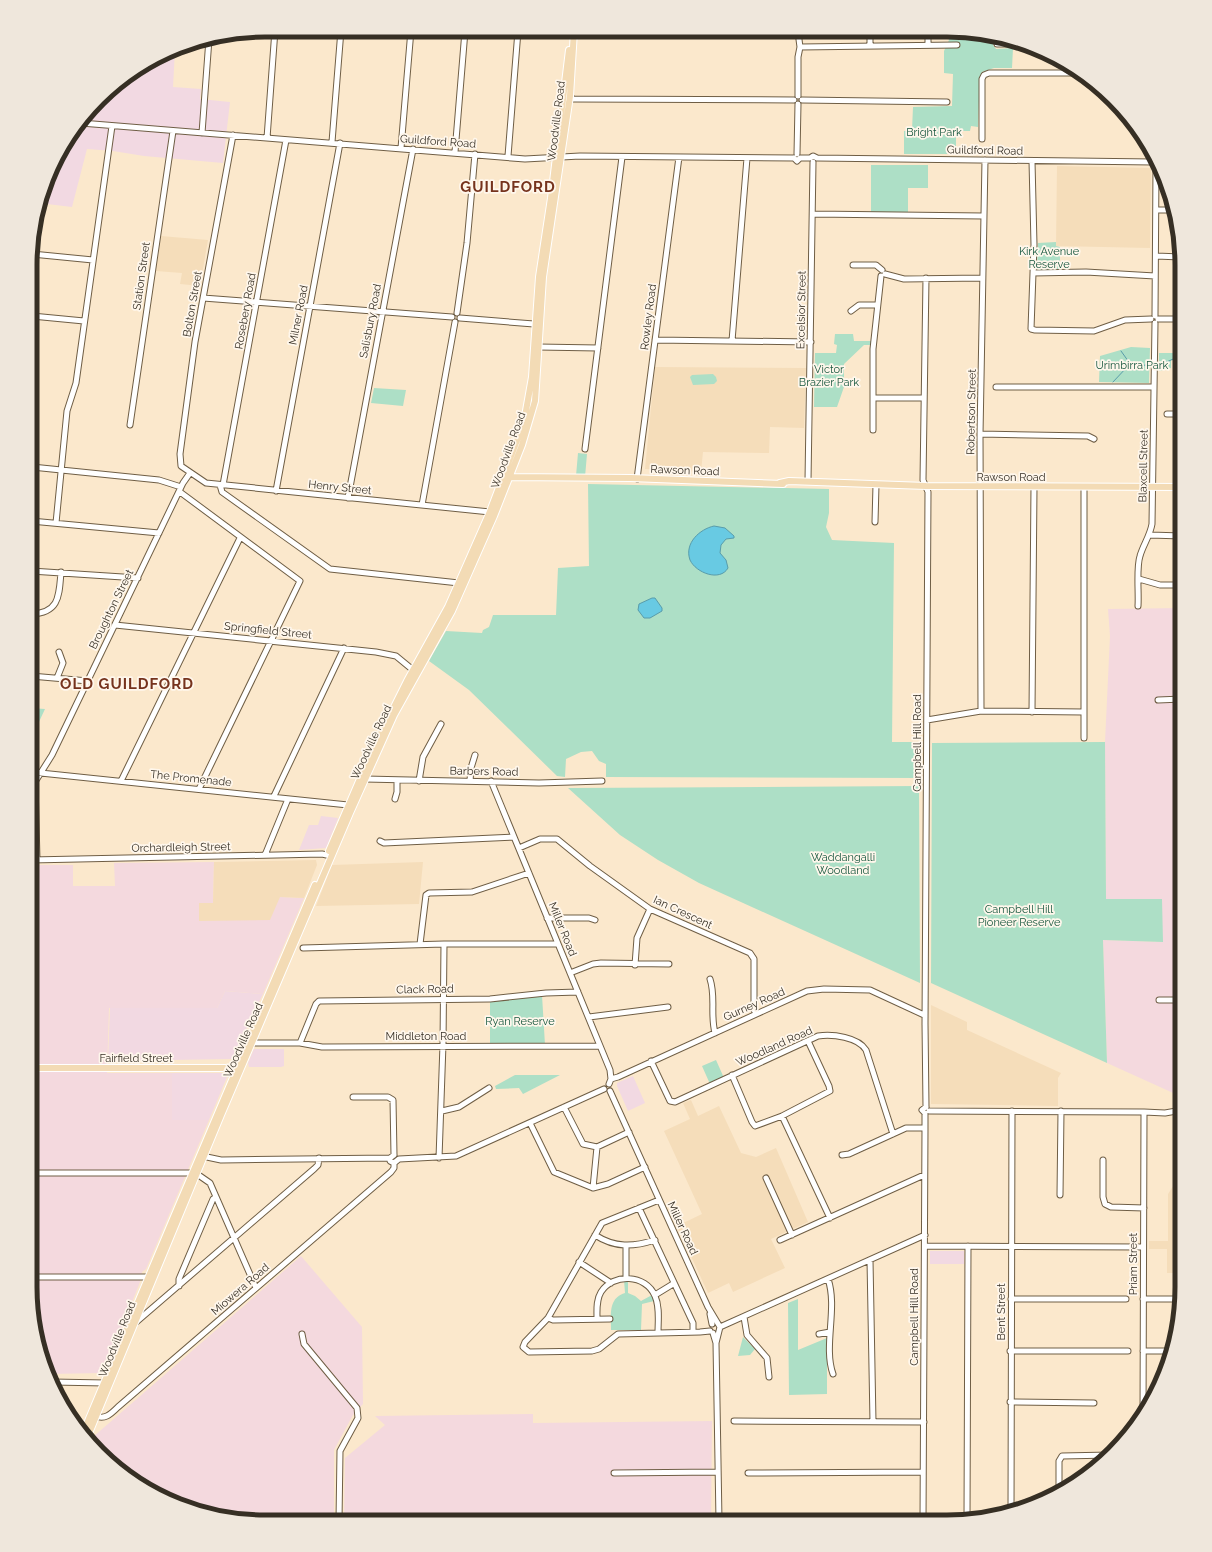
<svg xmlns="http://www.w3.org/2000/svg" width="1212" height="1552" viewBox="0 0 1212 1552" font-family="Raleway,sans-serif">
<style>
.commercial{fill:#f2d9e2}
.industrial{fill:#f4d9de}
.built{fill:#f5ddba}
.green{fill:#addfc6}
.water{fill:#68cae3;stroke:#599caa}
.lines{fill:none;stroke-linecap:round;stroke-linejoin:round}
.stream{stroke:#599caa;stroke-width:1}
.minor-casing{stroke:#6f5e45;stroke-width:7}
.major-casing{stroke:#fff;stroke-width:8}
.minor{stroke:#fff;stroke-width:5}
.major{stroke:#f3dbb5;stroke-width:6}
.labels{text-anchor:middle;stroke-width:3.5;stroke-linejoin:round;paint-order:stroke}
.street-label{font-size:11px;fill:#362f24;stroke:#fff7ec}
.park-label{font-size:11px;fill:#16563d;stroke:#fff7ec}
.district-label{font-size:15px;font-weight:bold;letter-spacing:1px;fill:#76331d;stroke:#fff7ec}
.rim{fill:none;stroke:#362f24;stroke-width:5}
</style>
<rect width="100%" height="100%" fill="#fbe8cc"/>
<!-- commercial -->
<path class="commercial" d="M175,50L173,87L201,89L200,99L230,102L223,163L144,156L113,151L87,149L72,207L47,204L72,134L110,88Z
M321,816L338,818L326,848L299,850L309,825H318Z
M225,991L263,994L232,1059L108,1061L110,1007L217,1008Z
M254,1049H284V1066L281,1067H249L248,1063Z
M172,1073H223L227,1077L209,1120H172Z
M633,1076L645,1103L628,1111L617,1086V1083Z
M930,1251H964V1264H930Z"/>
<!-- industrial -->
<path class="industrial" d="M1182,608V1097L1107,1063L1103,940L1162,942L1106,899L1105,742L1110,636L1108,609Z
M214,862L213,903L199,921L280,897L304,898L263,994L225,991L217,1008H109L107,1073H172V1120H209L146,1269L142,1272L140,1282L104,1373L49,1374L38,1348L30,1288L31,865H73V886H115L114,863Z
M301,1256L362,1327L363,1404L353,1415L334,1450V1521H249L189,1510L134,1483L99,1453L91,1443L93,1437Z
M533,1414V1423L712,1421L711,1521H344L345,1458L385,1425L375,1416Z"/>
<!-- built -->
<path class="built" d="M1057,166L1151,168L1150,248L1056,246Z
M161,236L208,240L200,286L180,284L182,273L156,271Z
M655,367L806,368L804,428L770,427L769,453L703,452L701,472L645,469Z
M316,860L317,865L304,898L280,897L270,920L199,921V903H213L214,862Z
M423,862L419,904L316,906L332,865Z
M931,1005L967,1022V1030L1061,1073L1058,1078V1106L931,1104Z
M691,1100L698,1116L719,1106L741,1153L756,1157L776,1148L808,1222L771,1239L785,1268L733,1292L729,1283L708,1293L677,1226L702,1214L664,1131L690,1119L683,1103Z
M1182,1172V1273H1167V1249H1149V1241H1168V1194Z"/>
<!-- green -->
<path class="green" d="M949,32H978L996,37L993,45L996,49L1013,48L1012,68H994L982,72L980,76L978,127L971,126L970,131H956V154H904V131L912,130L913,107L952,106L953,74L944,73V51L949,40Z
M871,165H928V188H908V212H871Z
M1056,242V246L1060,247V270H1038L1037,268L1038,243Z
M835,334H853L854,341H872V345H864L844,364V387L837,407H814L815,353H836L837,345L834,344Z
M1180,343H1182V363L1171,360V368L1159,371V353H1180Z
M1131,347L1150,348L1149,383L1099,382L1100,356Z
M713,374L716,377L717,381L714,384L693,385L690,377L692,375Z
M374,388L406,390L403,406L371,403Z
M578,453L587,454L585,477L576,476Z
M588,484L829,489V513L826,527L832,540L894,543L892,742H920V778L606,777V764L599,761L592,751L581,752L566,759L565,777L557,776L469,690L429,661L446,631L482,633L483,630L489,627L493,615H556L558,568L589,566Z
M31,708L45,709L31,739Z
M1105,742L1106,899H1162L1163,942L1103,940L1107,1063L931,983L932,743Z
M919,786L920,983L699,883L658,860L620,835L568,788Z
M542,995L545,1045H490V1000Z
M716,1060L724,1078L710,1084L702,1066Z
M515,1075H560L523,1094L519,1088L496,1089L495,1086Z
M1182,1181V1233H1174L1175,1191Z
M624,1280H628V1293L635,1296L641,1301L652,1295L654,1301L642,1304L641,1330H611C611,1315 608,1298 625,1293Z
M798,1299V1350L827,1338V1394L789,1395L788,1303Z
M743,1337L755,1349L750,1355L738,1356Z
M928,1514H949V1522H928Z"/>
<!-- water -->
<path class="water" d="M714,526L725,528L734,536V538L726,539L721,545L720,553L726,560L728,568C720,582 696,573 690,560C684,543 700,529 714,526Z
M652,598H655L662,608V611L650,618H644L638,610L639,604Z"/>
<g class="lines">
<!-- stream -->
<path class="stream" d="M1121,351L1131,365
M1160,365L1182,355
M1113,382L1128,366L1148,365"/>
<defs>
<path id="minor" d="M523,31L570,35
M574,31L798,33
M870,32V46
M928,32V45
M997,44H1022
M800,47L957,45
M570,96L573,99L794,100
M798,96V57L800,47L798,32
M802,100L947,102
M81,123L525,159L580,156L794,158
M202,133L209,39
M233,135L195,342L180,454L181,466L206,483L490,512
M267,138L275,30
M982,139V79L984,75L989,73H1082
M332,142L341,30
M401,148L411,30
M455,152L465,31
M797,154L798,104
M508,156L518,31
M794,158L797,161L800,158H810L813,156L817,158L1153,162
M1032,161L1034,245L1031,329L1035,330L1094,331L1125,320L1151,319
M1156,210H1175
M813,214L983,216
M32,254L93,260
M1156,256L1181,257
M853,265H876L882,270
M1033,273L1086,272L1155,276
M885,274L904,279L982,278
M203,298L452,317
M851,311L859,305H877
M457,313L467,243L475,154
M32,316L84,321
M1155,316L1156,166
M460,318L534,324
M1158,319H1182
M655,340L811,342
M732,341L747,158
M538,347L598,348
M1177,366H1182
M996,387H1154
M873,398H924
M1167,414H1182
M130,425L173,131
M873,430V349L881,276
M980,434L1088,436L1094,439
M585,449L622,157
M32,467L159,480L181,487
M637,479L679,157
M808,481L813,162
M220,485L222,492L330,569L459,583
M223,485L286,140
M276,491L340,143
M180,492L300,581L199,789
M348,498L413,149
M422,505L455,322
M31,521L159,533
M875,522L876,485
M56,523L67,411L76,383L112,126
M1150,535L1182,536
M31,571L138,578
M1139,579L1160,585H1182
M1138,606C1139,593 1136,568 1140,556C1143,545 1150,536 1152,524L1155,323
M31,614C60,613 59,595 61,572
M115,625L376,652L396,656L413,670
M31,676L88,681
M57,678L63,663L59,652
M1158,700L1182,699
M981,711L980,434L985,160
M1032,712L1034,487
M927,720L981,711L1083,712
M1084,738V487
M31,772L348,805
M365,779L539,783L602,781
M121,781L240,538
M419,781L423,757L441,724
M470,781L471,768L475,755
M491,781L610,1070L611,1079L609,1084
M274,796L344,648
M395,799L397,792V781
M380,841L384,843L514,837
M519,848L540,839H557L590,866L650,909L750,953L754,959V1010L756,1013
M265,855L288,799
M31,860L322,854L331,856
M37,860L35,782L52,755L183,483L190,473
M547,918H589L595,920
M420,944L426,895L429,893L472,892L529,873
M303,948L444,944H557
M635,965L637,938L650,909
M570,973L593,964L601,963L669,964
M710,979C716,997 710,1014 715,1033
M1159,1000H1182
M589,1017L668,1007
M925,1023L926,1107
M925,1025L928,492L923,480L926,278
M252,1042L256,1043H300L322,1047L600,1046
M300,1043L316,1004L319,1001L490,999L546,993L578,992
M651,1061L670,1101L675,1102L818,1036C833,1034 858,1037 866,1050L893,1134
M732,1075L752,1122L755,1126L782,1116L830,1091L829,1086L808,1041
M611,1079L618,1077L807,991L824,989L870,990L924,1015
M610,1091L708,1307L720,1327
M353,1097H388L393,1100L394,1155
M564,1107L583,1144L597,1147L629,1132
M442,1111L459,1107L489,1088
M929,1111L1144,1112L1165,1113L1182,1110
M782,1116L830,1218
M530,1123L554,1172L593,1188L608,1184L645,1167
M842,1155L849,1154L906,1128H925
M202,1156L221,1160L390,1158L394,1155
M390,1158V1161L394,1163L399,1159L456,1156L604,1089
M439,1158L443,1044L444,944
M1103,1160V1197L1105,1204L1111,1207L1144,1208
M30,1173H192
M197,1174L210,1183L256,1288
M766,1178L792,1235
M593,1188L597,1147
M1060,1195L1061,1111
M659,1200L602,1223L548,1318L525,1342L523,1347L529,1352L592,1351L599,1349L618,1334L700,1332L710,1331
M639,1208L693,1323V1332
M595,1235C615,1248 633,1247 655,1240
M780,1240L924,1175
M925,1246L1143,1247
M626,1247V1278
M870,1260L873,1422
M579,1262L611,1283
M30,1277H148
M828,1279C838,1308 823,1346 833,1374
M179,1286V1279L213,1199L216,1197
M655,1295L673,1284
M1011,1299H1126
M1143,1299H1182
M710,1314L712,1324
M744,1317L747,1335L767,1358L769,1377
M548,1318L553,1320L610,1319
M597,1319C597,1310 596,1300 601,1292C613,1273 646,1274 655,1296C660,1307 658,1321 658,1333
M135,1323L314,1169L318,1165L319,1158
M720,1327L925,1235
M713,1333L716,1343
M302,1334L304,1344L357,1408L358,1418L340,1451L339,1521
M819,1334L830,1332
M1010,1351H1128
M1143,1351H1172
M52,1382L106,1383
M1143,1399H1152
M1010,1402L1094,1403
M94,1415C104,1421 111,1414 118,1407L391,1172L394,1168V1163
M1143,1417L1144,1112
M734,1421L924,1422
M614,1473L718,1472
M748,1473L923,1472
M1059,1493V1461L1062,1456L1110,1455
M1011,1513L1012,1111
M719,1521L716,1343L720,1327
M967,1521L968,1246
M923,1522L925,1128V1113L922,1110L926,1107"/>
<path id="major" d="M53,171L64,144
M507,477L631,478L783,484
M780,483L789,481L926,486L1182,487
M329,851L372,751L407,681L448,607L489,514L524,422L532,377L539,277L551,198L569,50
M30,1068H238
M83,1433C160,1250 236,1068 315,885
M87,1438L221,1115L350,813L394,715L452,611L494,516L522,445L535,401L543,277L570,96L574,31"/>
</defs>
<!-- minor casing -->
<use href="#minor" class="minor-casing"/>
<!-- major casing -->
<use href="#major" class="major-casing"/>
<!-- minor -->
<use href="#minor" class="minor"/>
<!-- major -->
<use href="#major" class="major"/>
</g>
<g class="labels">
<!-- street labels -->
<g class="street-label">
<text transform="translate(556 121) rotate(-83)" y="4">Woodville Road</text>
<text transform="translate(438 141) rotate(4)" y="4">Guildford Road</text>
<text transform="translate(985 150) rotate(1)" y="4">Guildford Road</text>
<text transform="translate(141 276) rotate(-82)" y="4">Station Street</text>
<text transform="translate(192 304) rotate(-80)" y="4">Bolton Street</text>
<text transform="translate(801 310) rotate(-89)" y="4">Excelsior Street</text>
<text transform="translate(245 311) rotate(-80)" y="4">Rosebery Road</text>
<text transform="translate(298 315) rotate(-79)" y="4">Milner Road</text>
<text transform="translate(648 317) rotate(-83)" y="4">Rowley Road</text>
<text transform="translate(370 321) rotate(-79)" y="4">Salisbury Road</text>
<text transform="translate(971 412) rotate(-89)" y="4">Robertson Street</text>
<text transform="translate(508 450) rotate(-70)" y="4">Woodville Road</text>
<text transform="translate(1143 466) rotate(-89)" y="4">Blaxcell Street</text>
<text transform="translate(685 470) rotate(2)" y="4">Rawson Road</text>
<text x="1011" y="481">Rawson Road</text>
<text transform="translate(340 487) rotate(6)" y="4">Henry Street</text>
<text transform="translate(111 609) rotate(-64)" y="4">Broughton Street</text>
<text transform="translate(268 630) rotate(6)" y="4">Springfield Street</text>
<text transform="translate(371 742) rotate(-65)" y="4">Woodville Road</text>
<text transform="translate(917 743) rotate(-90)" y="4">Campbell Hill Road</text>
<text transform="translate(484 771) rotate(1)" y="4">Barbers Road</text>
<text transform="translate(191 778) rotate(6)" y="4">The Promenade</text>
<text transform="translate(181 847) rotate(-1)" y="4">Orchardleigh Street</text>
<text transform="translate(683 912) rotate(25)" y="4">Ian Crescent</text>
<text transform="translate(563 929) rotate(68)" y="4">Miller Road</text>
<text transform="translate(425 989) rotate(-1)" y="4">Clack Road</text>
<text transform="translate(754 1004) rotate(-24)" y="4">Gurney Road</text>
<text x="426" y="1040">Middleton Road</text>
<text transform="translate(243 1040) rotate(-66)" y="4">Woodville Road</text>
<text transform="translate(774 1046) rotate(-24)" y="4">Woodland Road</text>
<text x="136" y="1062">Fairfield Street</text>
<text transform="translate(683 1228) rotate(65)" y="4">Miller Road</text>
<text transform="translate(1133 1264) rotate(-90)" y="4">Priam Street</text>
<text transform="translate(240 1289) rotate(-41)" y="4">Miowera Road</text>
<text transform="translate(1001 1312) rotate(-90)" y="4">Bent Street</text>
<text transform="translate(914 1317) rotate(-90)" y="4">Campbell Hill Road</text>
<text transform="translate(117 1339) rotate(-68)" y="4">Woodville Road</text>
</g>
<!-- park labels -->
<g class="park-label">
<text x="934" y="136">Bright Park</text>
<text x="1049" y="255">Kirk Avenue<tspan x="1049" dy="13">Reserve</tspan></text>
<text x="1132" y="369">Urimbirra Park</text>
<text x="829" y="373">Victor<tspan x="829" dy="13">Brazier Park</tspan></text>
<text x="843" y="861">Waddangalli<tspan x="843" dy="13">Woodland</tspan></text>
<text x="1019" y="913">Campbell Hill<tspan x="1019" dy="13">Pioneer Reserve</tspan></text>
<text x="520" y="1025">Ryan Reserve</text>
</g>
<!-- district labels -->
<g class="district-label">
<text x="508" y="192">GUILDFORD</text>
<text x="127" y="689">OLD GUILDFORD</text>
</g>
</g>
<!-- crop -->
<path d="M0 0H1212V1552H0ZM265 37H947A228 228 0 0 1 1175 265V1287A228 228 0 0 1 947 1515H265A228 228 0 0 1 37 1287V265A228 228 0 0 1 265 37Z" fill="#efe7dc" fill-rule="evenodd"/>
<path class="rim" d="M265 37H947A228 228 0 0 1 1175 265V1287A228 228 0 0 1 947 1515H265A228 228 0 0 1 37 1287V265A228 228 0 0 1 265 37Z"/>
</svg>
